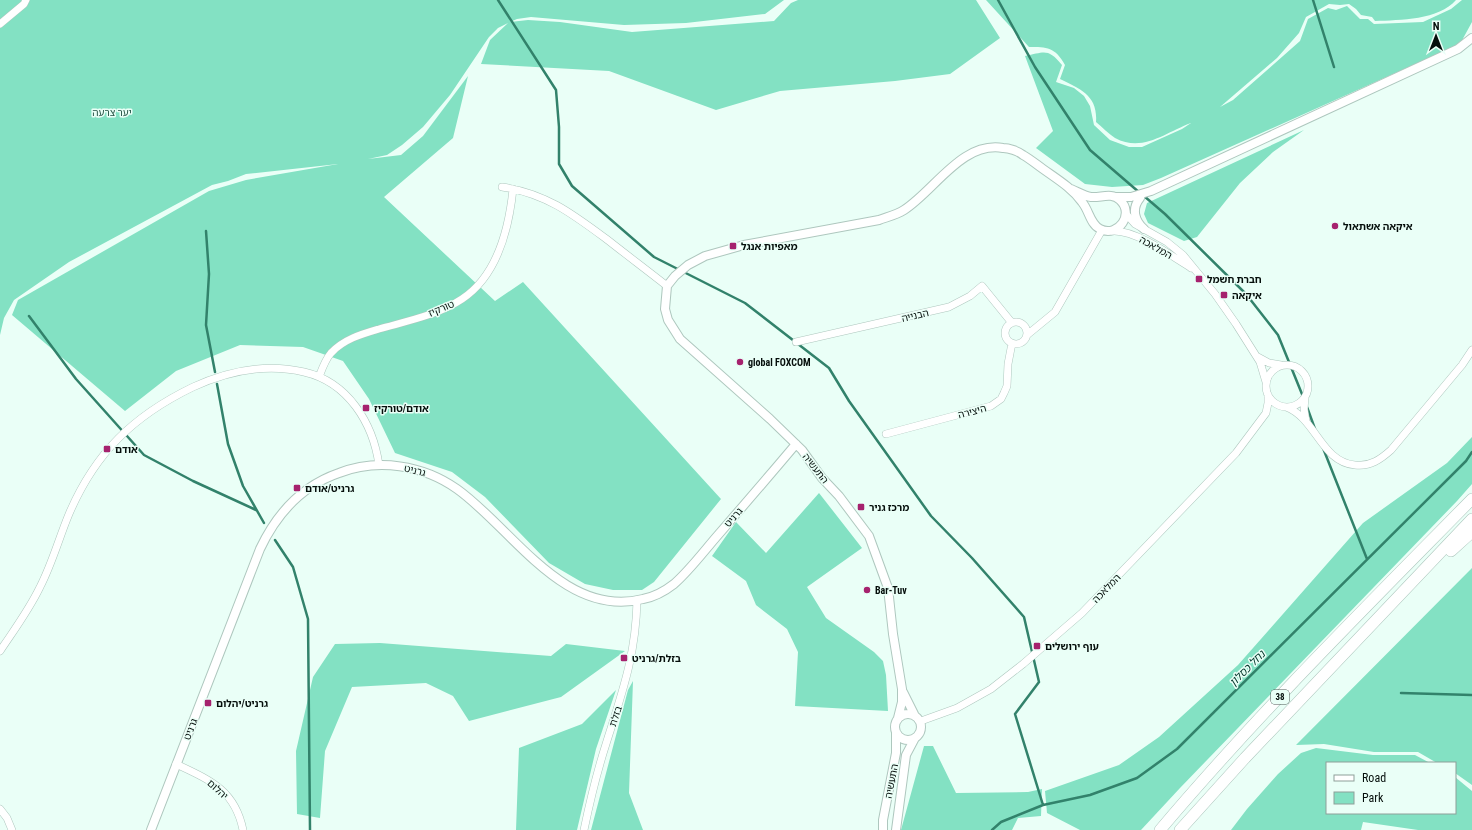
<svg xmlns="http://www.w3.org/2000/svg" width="1472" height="830" viewBox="0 0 1472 830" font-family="'Roboto Condensed','Noto Sans Hebrew',sans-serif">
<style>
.green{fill:#83e1c3}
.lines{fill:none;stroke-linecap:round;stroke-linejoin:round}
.stream{stroke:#32826b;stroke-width:2.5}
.minor-casing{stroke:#aec7be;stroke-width:8}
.tertiary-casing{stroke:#aec7be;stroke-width:10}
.trunk-casing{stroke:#aec7be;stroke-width:12}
.minor{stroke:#fff;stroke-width:7}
.tertiary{stroke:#fff;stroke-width:8}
.trunk{stroke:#fff;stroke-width:11}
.poi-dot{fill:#a6226e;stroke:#eafff7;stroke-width:1.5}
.labels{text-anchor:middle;stroke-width:3;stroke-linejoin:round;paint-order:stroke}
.shield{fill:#eafff7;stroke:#4a5652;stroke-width:1}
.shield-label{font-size:9px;font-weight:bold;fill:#050e0b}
.park-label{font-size:10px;fill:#235143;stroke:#eafff7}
.poi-label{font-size:10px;font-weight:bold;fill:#050e0b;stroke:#eafff7;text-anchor:start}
.street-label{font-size:10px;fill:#050e0b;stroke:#eafff7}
.water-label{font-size:11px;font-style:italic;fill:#03362a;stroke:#eafff7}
</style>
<rect width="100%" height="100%" fill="#eafff7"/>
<!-- green -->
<path class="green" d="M0,0H784L765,14L686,23L624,25L531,17L517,19L510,22L528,20L560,22L632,32L774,21L791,3L798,0H976L1000,38L950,74L895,81L780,91L716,110L609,71L481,64L490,40L508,23L498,28L489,37L450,95L423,127L402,145L387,155L368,159L401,155L423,136L468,76L453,138L384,197L495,301L523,282L721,499L654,582L642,590H613L585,584L549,563L485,497L452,472L395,453L369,399L343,361L303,347L240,345L176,371L125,411L12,315L18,300L209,191L246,180L338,164L246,174L228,181L212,185L69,262L14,300L4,318L0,335Z
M986,0H1456C1439,20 1400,20 1375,21L1372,17L1361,15L1356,9L1349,4L1340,5L1329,4L1306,17L1299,33L1277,58L1220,107L1233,100L1300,41L1308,19L1328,8L1336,10L1347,6L1360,19H1368L1374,24L1423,22L1451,9L1462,0H1472V22L1460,44L1161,178L1143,185L1112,187L1085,184L1036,148L1053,131L1025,56C1045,52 1048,48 1062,65L1056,82L1074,88L1084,96L1090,106L1094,125L1110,140L1129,147H1142L1182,129L1191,123C1166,132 1143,153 1115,138C1109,134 1102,127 1096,122C1098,96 1081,89 1060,79L1065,65C1055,47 1047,47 1029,47Z
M1304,130L1273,152L1240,183L1197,237L1184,241L1148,223L1144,214L1147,203Z
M1472,437V484L1457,501L1180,788L1141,830H1080L1047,813L1045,791L1119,765L1159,737L1238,665L1363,523L1447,463Z
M819,493L862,548L807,587L826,618L874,652L883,661L886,675L888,711L795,706L798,652L787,629L756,605L746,581L712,556L736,522L766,553Z
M1472,568V785L1455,773V763H1437L1418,752H1374L1324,744L1296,745Z
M380,643L551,656L566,644L625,651L561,697L469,721L453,696L426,683L352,687L325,751L320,818L297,814L296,751L313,677L335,644Z
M633,681L629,793L643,830H591L628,690Z
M616,690L596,749L577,830H516L519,748L582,724Z
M924,746H933L956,793L1028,792L1042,789L1041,816L1018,818L1012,830H901Z
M1316,748L1373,755H1415L1430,763H1327V813H1455V777L1472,791V830H1418L1363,822L1361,830H1231L1247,809L1278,774L1301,753Z"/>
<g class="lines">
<!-- stream -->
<path class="stream" d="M498,0L556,90L559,127V164L572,186L654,257L745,303L829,368L849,401L931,516L972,558L1024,617L1039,682L1015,714L1043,805
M998,0L1035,67L1090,150L1140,193
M1313,0L1334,67
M1144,196L1165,214L1246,294L1278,335L1304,399
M206,231L209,274L206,325L215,372
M29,316L76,379L144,455L193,481L256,510
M217,384L228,444L243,486L264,523
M1307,407L1315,429
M1323,448L1367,559
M275,540L293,567L308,619L310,830
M1401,693L1472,695
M992,830L1001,822L1043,805L1090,795L1137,778L1177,749L1466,461L1472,452"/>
<defs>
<path id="minor" d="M0,24L24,4L26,0
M502,187C546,193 574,215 609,241C628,256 648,271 667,286
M1126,214L1135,224L1167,242L1183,255L1215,294L1236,324L1260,362L1266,382
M1113,231C1136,230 1172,256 1191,268
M1005 333a11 11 0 1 1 22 0a11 11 0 1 1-22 0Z
M1027,335L1055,312L1102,230
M796,342L949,307L970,296L982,286L1012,323
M1258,357L1269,363L1281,365
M1266 386a21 21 0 1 1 42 0a21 21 0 1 1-42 0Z
M319,377C322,369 325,360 331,353C344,339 362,334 379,329C407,321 438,315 462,299C497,276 509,228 513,189
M1305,398L1304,409L1306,421
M1286,407C1316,418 1321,462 1355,465C1370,467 1381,459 1391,450L1462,365L1472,350
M886,434L991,406L1001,399L1004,393L1007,386L1008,364L1012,343
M0,651C14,630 29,610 40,587C52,564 59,538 69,514C95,453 133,416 193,387C228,371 266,363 304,372C348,382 373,423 379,465
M921,721L957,708L991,689L1023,664L1082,613L1236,453L1266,413L1268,403V395
M176,764C210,780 235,790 243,830
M0,809L7,818L12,830
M584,830C590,801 597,772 606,744C622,693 636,655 637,600"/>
<path id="tertiary" d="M1116,197H1131L1151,191L1458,49L1472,38
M1140,198C1131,209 1135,221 1144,229
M903,692L914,714
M895 727a13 13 0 1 1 26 0a13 13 0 1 1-26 0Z
M898,718L902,702V689L893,634L888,588L869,536L839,496L822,478L802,450L770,419L680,339L668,320L665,309L667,286L675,276L688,265L705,256L744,245L879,220C887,217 896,215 904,210C935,190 962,141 1003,148C1009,148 1018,151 1023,155C1030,159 1036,164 1043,169C1057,179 1072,188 1082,202C1089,210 1090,224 1100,229C1118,238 1135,214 1120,200C1111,192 1101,198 1091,197C1084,196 1078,192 1071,189
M151,830L260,549C277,513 301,486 339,473C378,458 423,465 457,489C512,528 564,619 643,599C654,597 665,591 674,584C690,570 704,551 718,535C744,505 770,475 796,444
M883,830V820L896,753V732
M896,830L906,755L915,738"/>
<path id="trunk" d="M1451,551L1472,532
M1160,830C1258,714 1366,607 1472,499
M1180,830L1245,758L1472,519"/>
</defs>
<!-- minor casing -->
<use href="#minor" class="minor-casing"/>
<!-- tertiary casing -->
<use href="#tertiary" class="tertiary-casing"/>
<!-- trunk casing -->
<use href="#trunk" class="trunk-casing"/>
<!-- minor -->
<use href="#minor" class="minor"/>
<!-- tertiary -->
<use href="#tertiary" class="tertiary"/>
<!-- trunk -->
<use href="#trunk" class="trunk"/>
</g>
<!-- markers -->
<g class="poi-dot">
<circle cx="1335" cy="226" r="4"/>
<rect x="729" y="242" width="8" height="8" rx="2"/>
<rect x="1195" y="275" width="8" height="8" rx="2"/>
<rect x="1220" y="291" width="8" height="8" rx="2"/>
<circle cx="740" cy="362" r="4"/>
<rect x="362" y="404" width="8" height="8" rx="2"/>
<rect x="103" y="445" width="8" height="8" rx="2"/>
<rect x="293" y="484" width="8" height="8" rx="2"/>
<rect x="857" y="503" width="8" height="8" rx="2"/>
<circle cx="867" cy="590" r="4"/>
<rect x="1033" y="642" width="8" height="8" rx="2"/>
<rect x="620" y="654" width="8" height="8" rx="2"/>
<rect x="204" y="699" width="8" height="8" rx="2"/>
</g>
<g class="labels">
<!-- shield labels -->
<rect class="shield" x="1271" y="690" width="18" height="14" rx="3"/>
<g class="shield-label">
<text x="1280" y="700">38</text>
</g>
<!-- park labels -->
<g class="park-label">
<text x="112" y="116">יער צרעה</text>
</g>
<!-- poi labels -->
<g class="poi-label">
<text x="1343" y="230">איקאה אשתאול</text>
<text x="741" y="250">מאפיות אנגל</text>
<text x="1207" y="283">חברת חשמל</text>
<text x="1232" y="299">איקאה</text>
<text x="748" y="366">global FOXCOM</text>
<text x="374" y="412">אודם/טורקיז</text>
<text x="115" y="453">אודם</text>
<text x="305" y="492">גרניט/אודם</text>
<text x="869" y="511">מרכז גניר</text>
<text x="875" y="594">Bar-Tuv</text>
<text x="1045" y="650">עוף ירושלים</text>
<text x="632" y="662">בזלת/גרניט</text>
<text x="216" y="707">גרניט/יהלום</text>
</g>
<!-- street labels -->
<g class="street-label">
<text transform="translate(1156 247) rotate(29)" y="4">המלאכה</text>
<text transform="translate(441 308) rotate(-23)" y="4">טורקיז</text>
<text transform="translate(915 315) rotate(-13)" y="4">הבנייה</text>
<text transform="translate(972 411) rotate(-15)" y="4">היצירה</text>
<text transform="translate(816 468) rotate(52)" y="4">התעשיה</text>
<text transform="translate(415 470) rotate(14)" y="4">גרניט</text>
<text transform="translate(733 517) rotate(-49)" y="4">גרניט</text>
<text transform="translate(1106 588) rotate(-46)" y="4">המלאכה</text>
<text transform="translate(615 716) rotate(-72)" y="4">בזלת</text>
<text transform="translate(190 729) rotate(-69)" y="4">גרניט</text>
<text transform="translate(891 781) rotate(-79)" y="4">התעשיה</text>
<text transform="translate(218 789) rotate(42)" y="4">יהלום</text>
</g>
<!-- water labels -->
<g class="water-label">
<text transform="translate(1247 668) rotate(-45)" y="4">נחל כסלון</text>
</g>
</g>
<!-- legend -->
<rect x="1326" y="762" width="130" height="52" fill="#eafff7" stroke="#8e9f99"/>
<rect x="1334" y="775" width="20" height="6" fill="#ffffff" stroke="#8e9f99"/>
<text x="1362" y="782" font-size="12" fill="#050e0b">Road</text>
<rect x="1334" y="792" width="20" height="12" fill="#83e1c3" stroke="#8e9f99"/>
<text x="1362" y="802" font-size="12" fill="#050e0b">Park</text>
<!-- north arrow -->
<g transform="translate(1436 36)" stroke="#eafff7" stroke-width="3" paint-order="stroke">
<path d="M0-3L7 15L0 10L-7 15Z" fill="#050e0b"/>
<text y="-6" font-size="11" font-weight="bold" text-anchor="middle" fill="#050e0b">N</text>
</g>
</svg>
